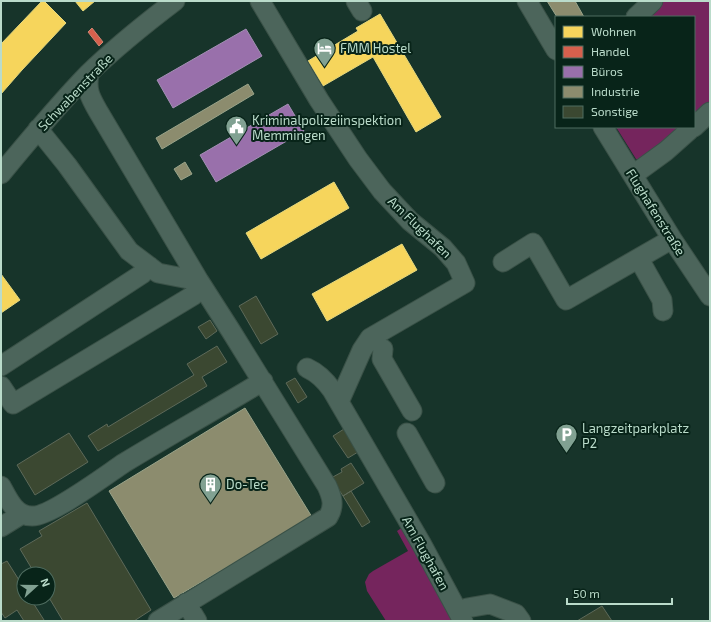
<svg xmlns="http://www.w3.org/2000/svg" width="711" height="622" viewBox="0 0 711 622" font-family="'Exo 2',sans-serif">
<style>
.green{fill:#75255d}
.homes{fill:#f6d55c;stroke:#e4d77d}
.shops{fill:#d6604d;stroke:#ce8572}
.offices{fill:#9970ab;stroke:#a390b4}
.industry{fill:#8c8c6e;stroke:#9aa48a}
.building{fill:#3b4831;stroke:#5d6959}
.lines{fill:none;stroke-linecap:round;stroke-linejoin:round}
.minor-casing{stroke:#3a5147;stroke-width:21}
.minor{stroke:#4c655b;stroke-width:19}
.labels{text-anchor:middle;stroke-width:4;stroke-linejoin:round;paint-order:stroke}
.poi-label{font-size:13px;fill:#badbca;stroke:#082419;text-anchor:start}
.street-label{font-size:13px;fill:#badbca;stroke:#082419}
</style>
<rect width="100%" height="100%" fill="#17342a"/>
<!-- green -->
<path class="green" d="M664,1H710V103L694,118V17H646Z
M616,127H684L641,160L636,159Z
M403,527L453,621H386L367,591L365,582L369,574L373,571L408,551L397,531Z"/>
<!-- homes -->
<path class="homes" d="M42,1H44L66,23L22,70L1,94V44Z
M75,1H95L83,11Z
M380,14L441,117L416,132L373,57L323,86L308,61L358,31L356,28Z
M334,182L349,208L261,259L246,233Z
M402,244L417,270L327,321L312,294Z
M1,274L20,300L1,313Z"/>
<!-- shops -->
<path class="shops" d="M92,28L103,42L99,46L88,32Z"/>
<!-- offices -->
<path class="offices" d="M246,29L262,56L173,108L157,80Z
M288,104L304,131L216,182L200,155Z"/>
<!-- industry -->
<path class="industry" d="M547,1H575L584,17H557Z
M248,84L254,94L162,149L156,138Z
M185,162L192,174L181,180L174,169Z
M245,408L312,517L174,598L109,491Z"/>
<!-- building -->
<path class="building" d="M256,296L278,334L261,344L239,306Z
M210,320L217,331L206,339L198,327Z
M217,346L227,362L202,377L207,386L98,451L88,436L107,424L108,427L194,375L187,364Z
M295,378L307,397L298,403L286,383Z
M344,429L358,452L348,458L333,436Z
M69,433L88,462L35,495L17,465Z
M351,463L364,483L343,496L331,478L342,472L341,469Z
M351,491L370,522L362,527L343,496Z
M87,503L151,610L134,621H63L48,596V574H35L20,549L42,536L39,531Z
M7,561L24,588V598H30L44,620L42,621H24L17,610L5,618L1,612V564Z
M602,606L612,621H577Z"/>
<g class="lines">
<defs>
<path id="minor" d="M260,1L319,100L358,159L382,191L410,221L443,248L456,263L465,283L370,338L362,350L339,402
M356,1L362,11
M527,1L556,50
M636,17L653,1
M89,74C86,90 90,97 98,111L199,281L231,331L327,486C332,497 335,506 328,517L158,621
M603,127L672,239L710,296
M694,127L710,112
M38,129L67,165L129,251L158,273L199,281
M1,174C29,140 57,106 88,74C114,49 146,23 175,1
M633,175L666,151L693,127
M639,259L662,300L663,311
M503,262L533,243L566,300L672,239
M383,349L382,359L412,411
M1,366L142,274L149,266
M307,368C318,373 325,380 332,390L421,543L463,621
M1,386L13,404L194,295
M407,433L435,483
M1,486C8,499 15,516 32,516C50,517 106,475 124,463C170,435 217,409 263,381
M1,527L22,514
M186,603L197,621
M459,613L467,608L490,604L516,614L521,621"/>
</defs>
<!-- minor casing -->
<use href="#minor" class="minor-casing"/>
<!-- minor -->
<use href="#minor" class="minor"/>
</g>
<!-- icons -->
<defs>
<symbol id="hotel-pin" viewBox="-11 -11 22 30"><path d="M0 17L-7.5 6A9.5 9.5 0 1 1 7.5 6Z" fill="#81a192" stroke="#082419"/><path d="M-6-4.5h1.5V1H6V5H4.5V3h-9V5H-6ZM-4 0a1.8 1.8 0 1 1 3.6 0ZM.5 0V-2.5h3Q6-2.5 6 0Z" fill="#fff"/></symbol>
<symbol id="civic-pin" viewBox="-11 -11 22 30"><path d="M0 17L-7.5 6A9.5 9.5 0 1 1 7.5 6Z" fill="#81a192" stroke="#082419"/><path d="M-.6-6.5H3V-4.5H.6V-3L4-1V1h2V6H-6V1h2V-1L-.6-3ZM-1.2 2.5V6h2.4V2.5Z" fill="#fff"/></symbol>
<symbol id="parking-pin" viewBox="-11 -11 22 30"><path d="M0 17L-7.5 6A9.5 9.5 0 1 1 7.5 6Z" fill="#81a192" stroke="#082419"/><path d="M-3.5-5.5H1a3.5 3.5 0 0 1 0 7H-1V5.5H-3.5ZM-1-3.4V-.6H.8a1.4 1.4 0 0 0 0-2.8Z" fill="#fff"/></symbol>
<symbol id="building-pin" viewBox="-11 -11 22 30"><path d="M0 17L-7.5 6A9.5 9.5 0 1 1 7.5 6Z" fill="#81a192" stroke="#082419"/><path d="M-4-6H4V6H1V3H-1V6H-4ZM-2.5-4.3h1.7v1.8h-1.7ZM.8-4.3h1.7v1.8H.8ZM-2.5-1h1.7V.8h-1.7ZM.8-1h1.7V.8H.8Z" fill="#fff"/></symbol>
</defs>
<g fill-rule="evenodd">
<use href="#hotel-pin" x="312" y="36" width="25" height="34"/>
<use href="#civic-pin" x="224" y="114" width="25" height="34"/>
<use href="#parking-pin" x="554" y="422" width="25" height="34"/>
<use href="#building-pin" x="198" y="472" width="25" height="34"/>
</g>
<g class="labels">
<!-- poi labels -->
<g class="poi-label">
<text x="340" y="53">FMM Hostel</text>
<text x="252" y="125">Kriminalpolizeiinspektion<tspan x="252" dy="15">Memmingen</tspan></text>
<text x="582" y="433">Langzeitparkplatz<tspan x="582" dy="15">P2</tspan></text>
<text x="226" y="489">Do-Tec</text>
</g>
<!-- street labels -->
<g class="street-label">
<text transform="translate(75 92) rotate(-46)" y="5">Schwabenstraße</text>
<text transform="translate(656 212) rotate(58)" y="5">Flughafenstraße</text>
<text transform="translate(420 227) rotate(44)" y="5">Am Flughafen</text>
<text transform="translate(426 553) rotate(61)" y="5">Am Flughafen</text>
</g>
</g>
<!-- border -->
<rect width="711" height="622" fill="none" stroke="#badbca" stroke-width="4"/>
<!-- legend -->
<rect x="555" y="16" width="140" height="112" fill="#082419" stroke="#4f6d60"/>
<rect x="563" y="26" width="20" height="12" fill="#f6d55c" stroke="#4f6d60"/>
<text x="591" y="36" font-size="12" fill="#badbca">Wohnen</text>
<rect x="563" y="46" width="20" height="12" fill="#d6604d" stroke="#4f6d60"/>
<text x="591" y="56" font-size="12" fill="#badbca">Handel</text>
<rect x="563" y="66" width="20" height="12" fill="#9970ab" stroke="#4f6d60"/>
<text x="591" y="76" font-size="12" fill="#badbca">Büros</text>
<rect x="563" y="86" width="20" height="12" fill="#8c8c6e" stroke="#4f6d60"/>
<text x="591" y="96" font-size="12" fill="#badbca">Industrie</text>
<rect x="563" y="106" width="20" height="12" fill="#3b4831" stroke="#4f6d60"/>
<text x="591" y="116" font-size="12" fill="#badbca">Sonstige</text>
<!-- north arrow -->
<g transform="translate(36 586) rotate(69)"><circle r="19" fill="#082419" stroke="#4f6d60"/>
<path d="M0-3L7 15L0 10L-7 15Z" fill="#81a192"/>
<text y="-6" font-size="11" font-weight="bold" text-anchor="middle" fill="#badbca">N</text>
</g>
<!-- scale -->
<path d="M567 598v6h105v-6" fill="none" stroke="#badbca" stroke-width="2"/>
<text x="573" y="598" font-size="12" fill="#badbca" stroke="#082419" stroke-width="3" paint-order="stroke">50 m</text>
</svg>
